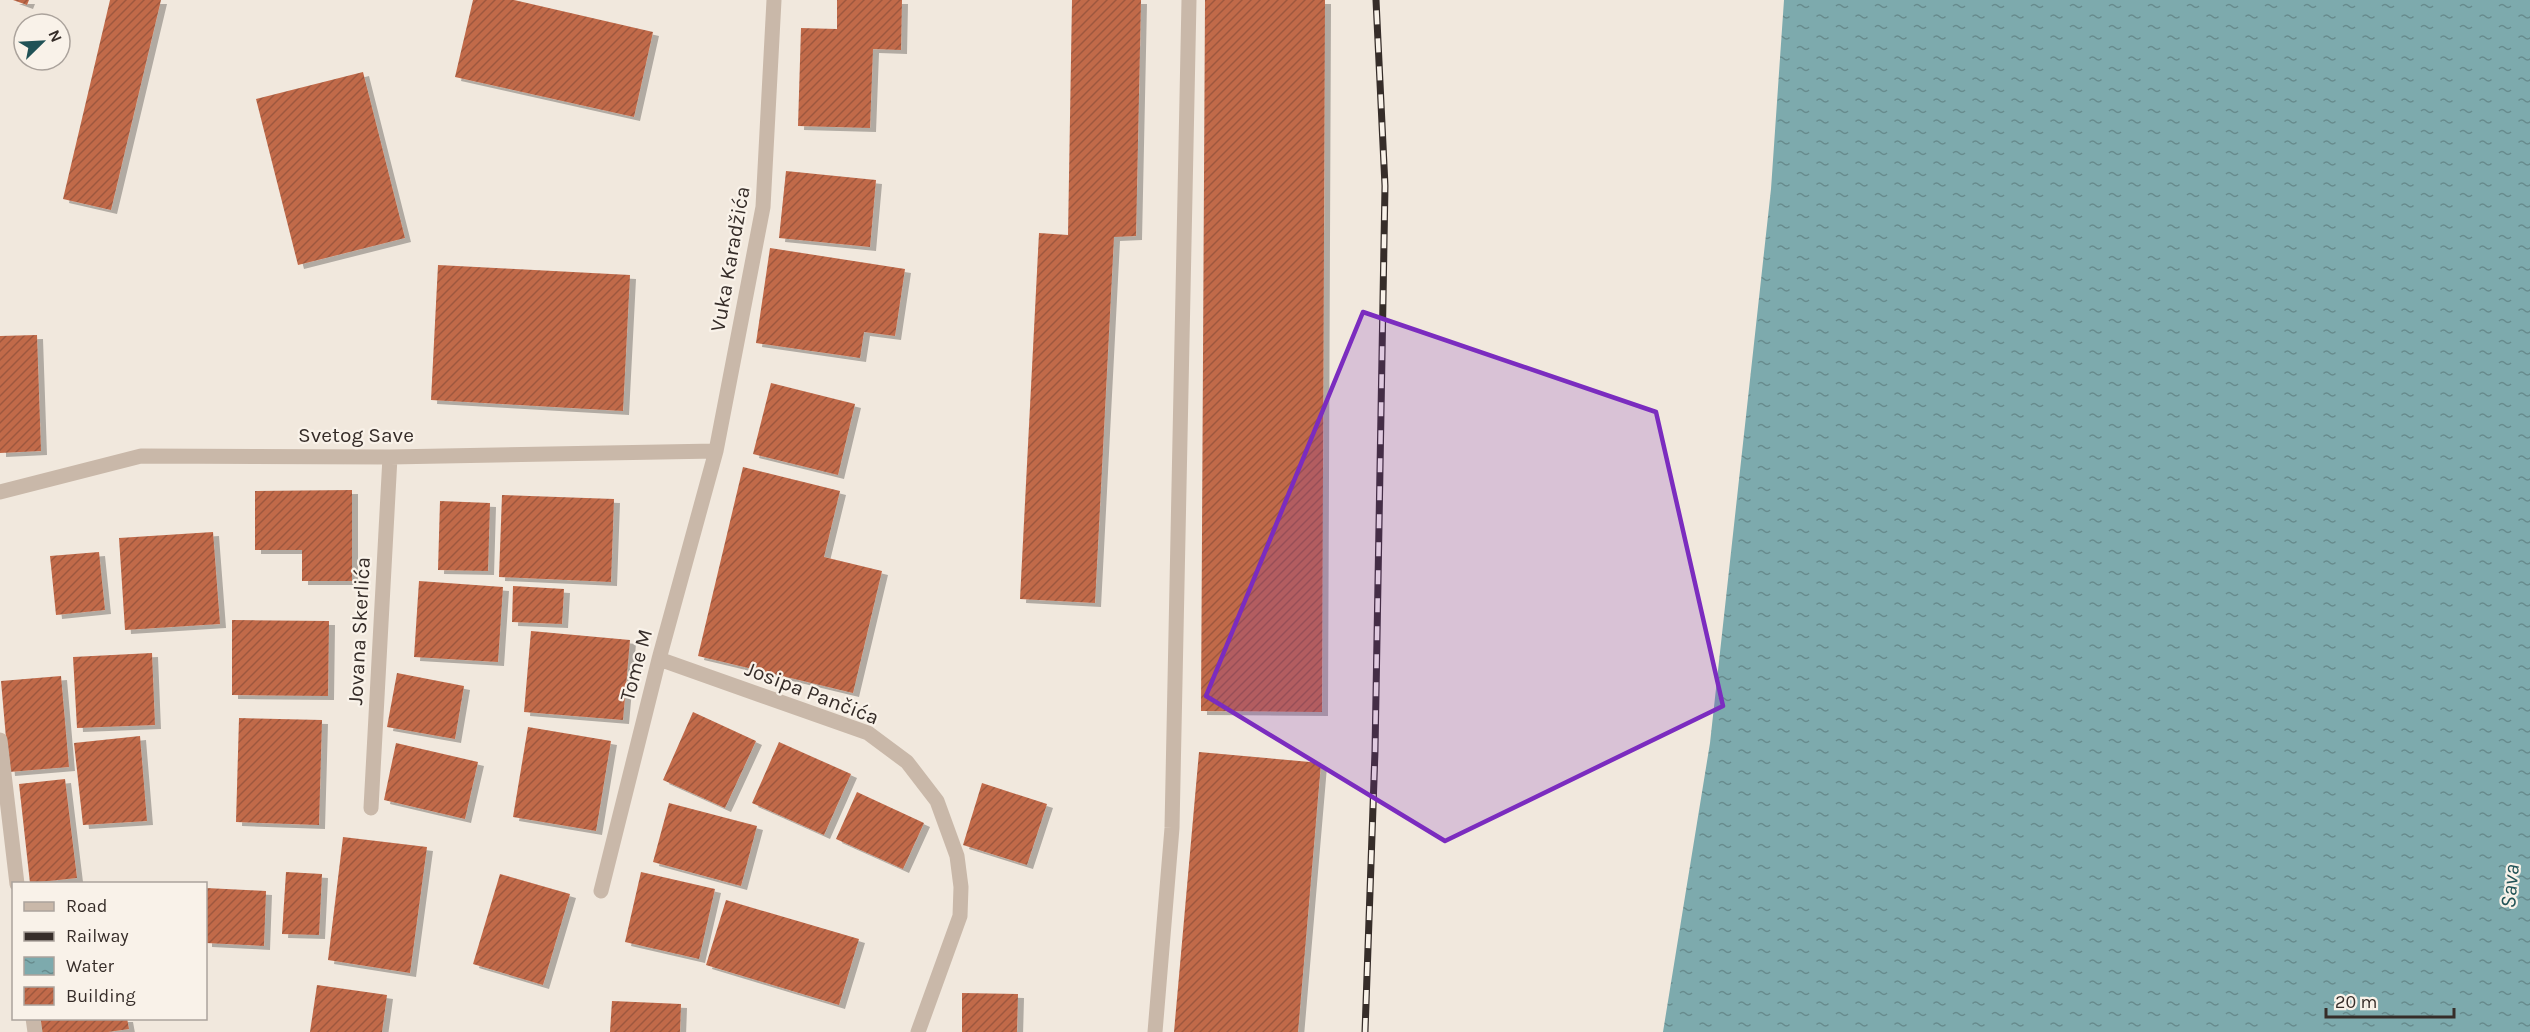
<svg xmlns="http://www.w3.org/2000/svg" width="2530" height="1032" viewBox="0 0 2530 1032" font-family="Karla,sans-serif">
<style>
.water{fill:url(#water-ripples)}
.building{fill:url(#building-hatch);filter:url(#shadow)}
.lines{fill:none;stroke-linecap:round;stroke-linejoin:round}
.minor{stroke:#c9b8a9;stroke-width:15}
.rail-casing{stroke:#362d29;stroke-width:7}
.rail{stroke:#f9f2e9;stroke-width:4.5;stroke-dasharray:14;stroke-linecap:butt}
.marked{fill:#7b2cbf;fill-opacity:0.2;stroke:#7b2cbf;stroke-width:4.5;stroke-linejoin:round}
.labels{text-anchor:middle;stroke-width:4.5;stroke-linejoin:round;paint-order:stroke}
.street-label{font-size:21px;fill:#362d29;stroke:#f9f2e9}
.water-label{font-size:22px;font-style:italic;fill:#205256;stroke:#f9f2e9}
</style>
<defs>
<pattern id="water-ripples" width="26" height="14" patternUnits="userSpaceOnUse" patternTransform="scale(1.5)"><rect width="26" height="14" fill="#7daaad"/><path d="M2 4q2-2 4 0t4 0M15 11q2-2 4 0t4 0" fill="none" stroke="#678b8d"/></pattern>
<pattern id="building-hatch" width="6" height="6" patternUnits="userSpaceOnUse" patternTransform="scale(1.5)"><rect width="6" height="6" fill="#c16a4a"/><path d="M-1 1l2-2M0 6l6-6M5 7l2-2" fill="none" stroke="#9e583e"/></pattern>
<filter id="shadow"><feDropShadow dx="6" dy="4" stdDeviation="0" flood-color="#0004"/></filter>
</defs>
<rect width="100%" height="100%" fill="#f1e8dd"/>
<!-- water -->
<path class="water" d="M1784,0H2530V1032H1663L1710,743L1771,189Z"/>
<!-- building -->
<path class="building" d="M13,0H29L27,5Z
M110,0H161L111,210L63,199Z
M473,0H514L653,32L634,117L455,77Z
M837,0H902L901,50L873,49L870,128L798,126L801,28L837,29Z
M1072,0H1141L1136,236L1114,237L1095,603L1020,599L1039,233L1068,235Z
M1205,0H1325L1322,712L1201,711Z
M363,72L405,238L298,265L256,99Z
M786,171L876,180L870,247L779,238Z
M770,248L905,269L895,336L864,332L860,358L756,343Z
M438,265L630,275L623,411L431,400Z
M37,335L41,451L0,453V336Z
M771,383L855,404L838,475L753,454Z
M743,467L840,491L824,557L882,571L853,693L698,656Z
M352,490V581H302V550H255V491Z
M502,495L614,499L611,582L499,577Z
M440,501L490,503L488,571L438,570Z
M213,532L220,624L125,630L119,538Z
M99,552L105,610L56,615L50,556Z
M419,581L503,587L498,662L414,657Z
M513,586L564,589L562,624L512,622Z
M232,620L329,621L328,696L232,695Z
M531,631L630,640L623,720L524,712Z
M152,653L155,725L77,728L73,657Z
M397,673L464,686L455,739L387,727Z
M61,676L69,767L9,772L1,681Z
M693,712L756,741L725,808L663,780Z
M239,718L322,720L319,825L236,822Z
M528,727L611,741L596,831L513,817Z
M140,736L147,821L83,825L74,743Z
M779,742L851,774L824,835L752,803Z
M396,743L478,762L465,819L384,800Z
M1199,752L1321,763L1298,1032H1174Z
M65,779L77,878L30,883L19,784Z
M982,783L1047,804L1027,865L963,845Z
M857,792L924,823L903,869L836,839Z
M669,803L757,826L741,886L653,862Z
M343,837L427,847L410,973L328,960Z
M286,872L322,874L319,935L282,934Z
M641,872L715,889L699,959L625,942Z
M500,874L570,894L543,985L473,964Z
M206,888L266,891L264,946L206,943Z
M726,900L859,939L839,1005L706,965Z
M317,985L387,995L382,1032H310Z
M962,993L1018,994L1017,1032H962Z
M612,1001L681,1004L680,1032H610Z
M37,1018H127L129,1029L108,1032H39Z"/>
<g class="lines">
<!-- minor -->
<path class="minor" d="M0,492L141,456L390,457L716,451
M659,659L868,733L907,762L937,801L957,856L961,887L960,916L918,1032
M0,740L17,884
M371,808L390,457
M601,891L659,659L716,451L763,207L774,0
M33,1018L35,1032
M1155,1032L1172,828L1189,0"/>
<defs>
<path id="rail" d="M1365,1032L1375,751L1385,186L1376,0"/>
</defs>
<!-- rail casing -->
<use href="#rail" class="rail-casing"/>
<!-- rail -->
<use href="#rail" class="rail"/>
</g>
<!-- marked area -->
<path class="marked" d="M1363,312L1656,412L1723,706L1445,841L1206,696Z"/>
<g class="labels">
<!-- street labels -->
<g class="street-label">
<text transform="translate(730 259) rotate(-80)" y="7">Vuka Karadžića</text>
<text x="356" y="442">Svetog Save</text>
<text transform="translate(359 631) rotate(-87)" y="7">Jovana Skerlića</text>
<text transform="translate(636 665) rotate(-75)" y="7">Tome M</text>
<text transform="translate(812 693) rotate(21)" y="7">Josipa Pančića</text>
</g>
<!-- water labels -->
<g class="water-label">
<text transform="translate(2509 886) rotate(-85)" y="8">Sava</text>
</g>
</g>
<!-- legend -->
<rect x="12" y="882" width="195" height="138" fill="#f9f2e9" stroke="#aba39c" stroke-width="1.5"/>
<rect x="24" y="902" width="30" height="9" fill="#c9b8a9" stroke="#aba39c" stroke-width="1.5"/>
<text x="66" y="912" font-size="18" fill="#362d29">Road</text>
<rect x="24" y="932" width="30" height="9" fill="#362d29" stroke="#aba39c" stroke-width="1.5"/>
<text x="66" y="942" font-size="18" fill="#362d29">Railway</text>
<rect x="24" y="957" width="30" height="18" fill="url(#water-ripples)" stroke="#aba39c" stroke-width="1.5"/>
<text x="66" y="972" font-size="18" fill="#362d29">Water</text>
<rect x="24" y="987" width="30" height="18" fill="url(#building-hatch)" stroke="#aba39c" stroke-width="1.5"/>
<text x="66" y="1002" font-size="18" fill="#362d29">Building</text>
<!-- north arrow -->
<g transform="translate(42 42) rotate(66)"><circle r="28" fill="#f9f2e9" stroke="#aba39c" stroke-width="1.5"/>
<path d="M0-4.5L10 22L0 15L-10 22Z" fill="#205256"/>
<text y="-9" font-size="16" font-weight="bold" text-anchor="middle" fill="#362d29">N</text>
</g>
<!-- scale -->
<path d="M2326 1008v9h128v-9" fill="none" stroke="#362d29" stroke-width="3"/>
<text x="2335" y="1008" font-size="18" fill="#362d29" stroke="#f9f2e9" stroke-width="4.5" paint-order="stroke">20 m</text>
</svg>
